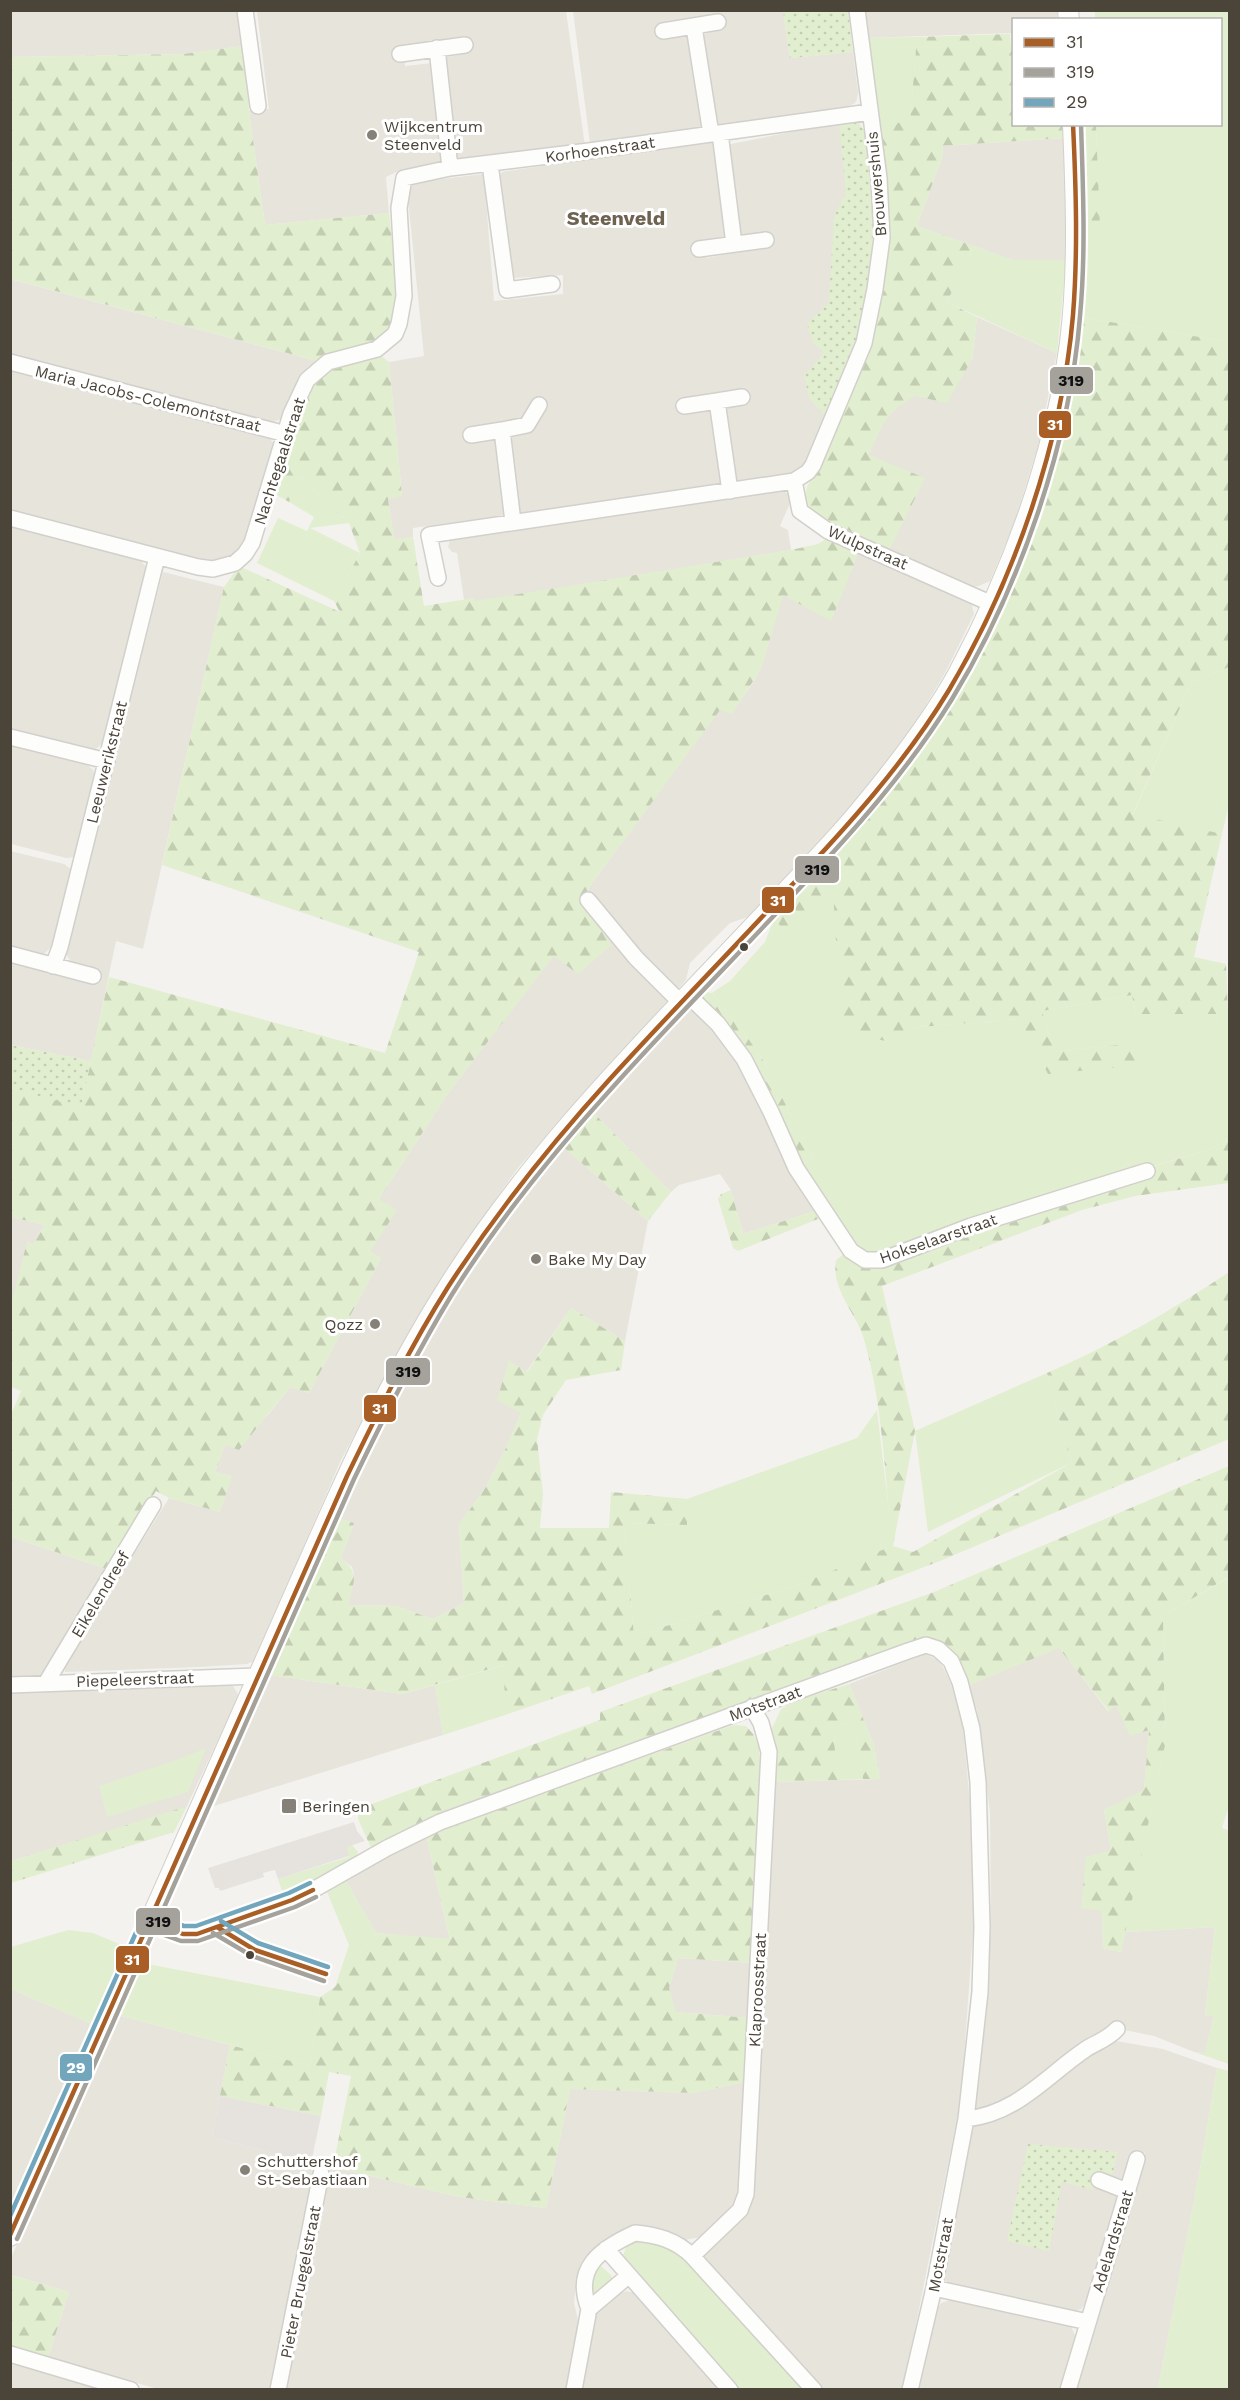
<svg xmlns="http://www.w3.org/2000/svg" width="1240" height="2400" viewBox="0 0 1240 2400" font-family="'Work Sans',sans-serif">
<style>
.residential{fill:#e7e4dc}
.grass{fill:#e1eecf}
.forest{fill:url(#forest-firs)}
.park{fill:url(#park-dots)}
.parking{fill:#e6e3df}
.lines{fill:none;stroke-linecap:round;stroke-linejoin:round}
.minor-casing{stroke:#d2d0cb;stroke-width:18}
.tertiary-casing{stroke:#d2d0cb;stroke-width:22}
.minor{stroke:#fdfdfc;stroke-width:15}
.tertiary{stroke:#fdfdfc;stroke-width:20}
.bus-1-casing{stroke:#fff;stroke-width:9}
.bus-2-casing{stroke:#fff;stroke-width:9}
.bus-3-casing{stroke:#fff;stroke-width:9}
.bus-1{stroke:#a85e24;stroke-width:4.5}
.bus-2{stroke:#a5a29c;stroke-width:4.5}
.bus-3{stroke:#72a6bd;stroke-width:4.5}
.poi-dot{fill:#868178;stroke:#fff;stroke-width:2}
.bus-dot{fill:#4b4439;stroke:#fff;stroke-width:2}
.labels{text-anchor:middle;stroke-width:6;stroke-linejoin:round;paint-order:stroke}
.poi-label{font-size:16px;fill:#4b4439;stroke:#fff;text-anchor:start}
.street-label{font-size:16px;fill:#4b4439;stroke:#fff}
.quarter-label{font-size:20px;font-weight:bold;fill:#6e6250;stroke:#fff}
.line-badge{stroke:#fff;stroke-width:2}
.badge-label{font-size:16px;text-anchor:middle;font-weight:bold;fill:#fff}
.pale-badge-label{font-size:16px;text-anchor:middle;font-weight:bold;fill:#111}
</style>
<defs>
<pattern id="forest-firs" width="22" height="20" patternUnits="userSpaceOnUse" patternTransform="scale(1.5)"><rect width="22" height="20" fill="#e1eecf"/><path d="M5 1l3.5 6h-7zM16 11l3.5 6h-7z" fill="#c3cdb2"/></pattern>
<pattern id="park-dots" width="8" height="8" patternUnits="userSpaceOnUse" patternTransform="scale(1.5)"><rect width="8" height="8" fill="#e1eecf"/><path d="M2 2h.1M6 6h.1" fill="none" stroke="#c3cdb2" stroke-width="1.8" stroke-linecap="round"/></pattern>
</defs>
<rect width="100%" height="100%" fill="#f4f2ee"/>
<!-- residential -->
<path class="residential" d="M1057,10V19L1014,20L1013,33L869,38L866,11Z
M10,11H238L243,46L183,54L11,57Z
M257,11H566L585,146L458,162L454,157L443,58L464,54L463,40L404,48L405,66L433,63L442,161L429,167L403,169L386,177L389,213L265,225L249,111L269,109Z
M573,11H783L790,58L853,52L858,92L857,99L855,103L849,106L718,126L714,120L702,35L723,28L721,16L666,25L668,39L687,35L691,38L703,122L699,129L590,144Z
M856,119L865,132L874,221L857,344L817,439L806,462L799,470L786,476L413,528V537L394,540L388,499L402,495L389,362L424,356L407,189L416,182L484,174L494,301L563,294V275L513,278L499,177L502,172L714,141L727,237L723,241H705L706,258L768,247V234L740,238L728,147L731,144Z
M1064,138L1066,260H1013L917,226L943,155L942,146Z
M10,279L317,361L302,379L282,419L269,423L11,357Z
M977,317L1057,353L1038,446L1014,524L990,581L979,586L971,587L889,551L868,455L885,419L898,406L972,360Z
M10,367L268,435L275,446L251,536L237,556L213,564L11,514Z
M777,491H784L790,496V503L780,526L788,530L791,550L474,602V598L464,600L457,553L452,552L448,547L451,537Z
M10,525L125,555L141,561L146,567L145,579L105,741L96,749L11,730Z
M860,550L967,600L972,605L974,614L945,673L917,720L864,792L748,917L730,923L690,963L686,980L517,1169L461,1248L417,1317L341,1460L254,1661L247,1664L199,1667L65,1672V1665L169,1498L220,1512L231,1476L215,1472L225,1445L268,1415L290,1387L309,1393L381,1258L370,1252L379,1199L449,1092L554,955L588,889L720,709L732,713L752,684L761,668L783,594Z
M163,572L224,587L143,949L116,941L91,1061L11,1045L10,962L73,964L67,956L66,950Z
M10,743L83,761L93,770L95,777L76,857L66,858L11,844Z
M10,851L64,864L72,870L53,945L43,955L11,949Z
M695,1010L730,1048L818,1210L743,1234L731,1190L720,1174L679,1185L671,1192L592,1111L686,1011Z
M561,1145L648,1221L625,1341L571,1308L526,1372L509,1361L521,1413L506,1448L487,1485L459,1525L464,1603L433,1619L396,1606L348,1605L354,1574L352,1567L341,1558L354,1523L337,1518L396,1393L474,1261Z
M11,1217L45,1225L33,1245L28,1242L11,1306Z
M11,1537L107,1569L45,1673L38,1675L11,1677Z
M1059,1647L1108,1711L1116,1705L1149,1729L1144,1791L1104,1810L1111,1850L1102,1911L1103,1948L1121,1952L1125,1932L1215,1927L1205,2015L1214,2016L1205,2053L1194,2052L1154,2036L1114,2028L1004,2104L974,2110L991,1928L990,1812L977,1710L967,1686Z
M925,1654L936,1659L943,1667L951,1684L963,1728L971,1815L975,1903L961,2099L903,2389H821L705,2263L704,2254L744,2215L751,2203L774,1782L880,1779L874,1745L849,1684Z
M270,1675L402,1694L435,1685L443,1735L214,1806Z
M224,1684L233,1686L238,1694L235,1704L186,1808L11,1861L10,1693Z
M426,1835L450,1940L376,1933L346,1881L391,1853Z
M678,1958L753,1963L750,2018L675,2012L669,1988Z
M11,1989L94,2025L76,2067L59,2095L11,2204Z
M118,2015L230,2045L212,2137L316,2164L272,2389H158L48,2358L69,2292L11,2275V2258Z
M1116,2041L1163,2049L1217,2068L1201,2164L1158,2389H1075L1145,2153L1131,2152L1089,2297L1081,2309L1073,2312L948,2285L942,2275L971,2127L1103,2045Z
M746,2082L738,2203L700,2237L685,2240L630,2227L618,2232L585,2259L575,2292L574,2303L580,2329L568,2389L284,2390L328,2166L460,2197L546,2208L570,2089L693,2093Z
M626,2291L635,2293L725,2390H580L595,2315L618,2294Z
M950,2300L1061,2322L1071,2326L1076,2338L1063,2389L918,2390L933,2314L941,2303Z
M11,2362L106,2389H11Z"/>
<!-- grass -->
<path class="grass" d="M1095,11H1229V342L1081,317L1086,228H1099L1096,125L1220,124V20L1095,19Z
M917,37L910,123L880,124L869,38Z
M974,246L1013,260H1066L1057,353L947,302Z
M299,476L349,523L310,528L360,553L334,601L257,563L278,518L307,531L314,517L289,502Z
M1229,667L1230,800L1222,834L1133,815L1191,683Z
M833,887L907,1028L1019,1019L1049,1074L1116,1045L1055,1052L1042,1011L1132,995L1136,1014H1228L1229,1139L1211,1149L1078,1188L881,1255L867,1254L855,1247L800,1164L813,1160L765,1063L743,1031L712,993L730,981L765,942L774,919L789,936Z
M1047,1373L1071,1463L928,1532L915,1431Z
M877,1410L893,1546L798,1585L634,1636L624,1523L687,1525V1499L857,1438Z
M1228,1578L1230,1803L1222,1828L1230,1831L1229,2064L1194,2052L1205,2053L1214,2016L1205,2015L1215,1927L1125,1932L1165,1745L1163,1616Z
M505,1665V1715L443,1735L435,1685Z
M844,1723L852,1725L856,1734L863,1779L839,1780L834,1742L836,1729Z
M206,1748L188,1792L107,1817L99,1786L171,1762Z
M352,1845L358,1852L357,1856L307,1886L279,1896L278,1892L282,1891L278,1879L349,1857L346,1847Z
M346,1881L376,1933L335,1987L349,1945L327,1892Z
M68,1930L93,1933L129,1948L94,2025L11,1989V1947Z
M142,1963L320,1997L310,2066L118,2015Z
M1217,2068L1230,2071L1229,2389H1158L1201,2164Z
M643,2238L683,2254L807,2389H739L625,2266L623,2256L627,2244Z
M600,2265L611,2275L613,2280L594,2297L588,2287L593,2268Z"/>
<!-- forest -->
<path class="forest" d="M1010,34L1011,49H1014V124L1063,125L1064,138L942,146L943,155L917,226L974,246L947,302L977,317L972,359L947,403L915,396C885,413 882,425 869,455L925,478L889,551C871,543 820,524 809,510C804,503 805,495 807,487L836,430L889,234L880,124L910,122L917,37Z
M243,46L249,111L265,225L389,213L399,304L392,329L370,345L317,361L11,279L10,57L183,54Z
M1082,125H1096L1100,228H1086Z
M1081,317L1229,342V667L1191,683L1133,814L1222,834L1194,957L1226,964L1228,1014H1136L1132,995L1042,1011L1055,1052L1116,1045L1138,1047L1144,1056L1141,1065L1048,1074L1019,1019L907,1028L891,1042L841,1032L833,888L789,936L774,919C809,882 846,845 879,805C952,718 1013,609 1047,500C1066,441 1073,378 1081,317Z
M378,353L389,362L402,496L388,499L394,539L413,537L424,606L474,598L475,601L791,550L818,544L829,537L860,550L831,621L783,595L761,669L732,714L720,710L588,889L581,904L612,945L578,974L554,956L449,1092L379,1199L397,1210L370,1252L381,1258L309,1393L290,1387L239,1450L225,1445L215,1472L232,1476L220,1512L169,1498L156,1491L107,1569L11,1537L10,1417L21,1391L11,1387V1306L27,1242L33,1245L45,1225L11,1217V1089L81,1106L109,977L385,1053L419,952L162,865L224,587L239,566L340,612L334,601L360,553L349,523L299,476L289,502L273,493L307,387L328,368Z
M706,992L712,993L743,1031L765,1063L813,1160L800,1164C780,1118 760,1060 726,1023C719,1015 710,1008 702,1001L701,997Z
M592,1111L671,1192L648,1221L561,1145Z
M1229,1139V1183L1135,1196L1082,1210L882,1286L915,1431L893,1546L913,1552L1071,1463L1047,1373C1111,1345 1171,1311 1229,1272V1439L940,1561L592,1694L589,1686L505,1715L504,1665L402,1694L270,1675L337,1518L354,1523L341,1558C361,1574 353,1582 348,1605L396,1606L433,1619L464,1603L459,1525L487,1485L506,1448L521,1413L497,1400L509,1360L527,1372L571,1308L625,1341L621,1370L566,1380L543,1415L537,1439L543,1494L540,1528H609L611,1492L687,1499V1525L624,1523L634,1636L798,1585L892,1546C885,1477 883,1403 863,1336C854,1310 831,1289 836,1260L845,1253L856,1263L1134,1172L1211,1149Z
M731,1190L743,1234L818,1210L823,1217L738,1251L733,1248L718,1199L721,1194Z
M1229,1466V1582L1227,1578L1163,1616L1165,1745L1121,1952L1103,1948L1102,1911L1081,1908L1086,1857L1111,1850L1104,1810L1144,1790L1149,1730L1130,1736L1116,1705L1109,1711L1059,1648L967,1686L942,1644L934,1639H918L706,1717L372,1850L358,1819V1809L600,1720V1712L934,1592Z
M849,1684L874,1745L880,1779H863L856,1734L852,1725L844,1723L836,1729L834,1742L839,1780L774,1782L778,1752L772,1728L781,1709L798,1700Z
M734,1725L746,1726L753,1734L759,1746L760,1765L753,1963L678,1958L669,1988L676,2012L750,2018L746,2082L693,2093L570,2089L546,2208L460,2197L333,2167L351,2076L329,2072L321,2116L220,2096L230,2045L310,2066L320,1997L335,1987L376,1933L450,1939L426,1835Z
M181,1808H186L174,1832L11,1883V1861Z
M10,2275L69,2292L48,2358L11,2347Z"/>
<!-- park -->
<path class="park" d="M783,11H848L853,52L790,58Z
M856,119L865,132L874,221L869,285L857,344L826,417L809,398L804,374L811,369L824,352L813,343L807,324L829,302L834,217L846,192L839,123Z
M11,1045L91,1061L81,1107L11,1089Z
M1028,2144L1118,2152L1112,2175L1100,2171L1093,2190L1062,2182L1049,2251L1007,2241Z"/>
<!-- parking -->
<path class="parking" d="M354,1822L357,1831L365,1841L347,1847L349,1856L278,1879L275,1870L263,1873L264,1877L220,1891L219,1888H215L208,1868Z
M220,2096L321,2116L311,2163L212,2137Z"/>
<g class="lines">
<defs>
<path id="minor" d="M245,10L258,106
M694,27L711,134
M663,31L718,22
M437,48L450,168
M400,54L465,45
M720,133L734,244
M490,164L507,290L552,284
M699,249L766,240
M10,362L286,434
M717,401L742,397
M684,406L717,401L730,491
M502,430L527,425L539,405
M471,435L502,430L513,522
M794,481L808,472L813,465L864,343L875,289L882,238L879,178L857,10
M10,518L198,567L213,569L235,563L245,554L252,543L291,414L307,380L328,362L377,349L395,334L399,324L404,296L399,208L404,178L450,168L589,151L870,112
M438,578L429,535L794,481L800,511L828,531L992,604
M10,737L107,761
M588,900L636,958L681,1003
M10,954L93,976
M53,966L60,947L157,557
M688,995L718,1024L744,1059L771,1112L796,1168L851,1251L865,1260H882L971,1226L1147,1171
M46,1683L153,1505
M10,1685L259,1676
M149,1922L183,1934H197L251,1915L313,1890L387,1848L440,1822L908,1651L926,1645L938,1649L951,1661L960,1682L972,1729L978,1782L982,1927L980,1992L966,2119L934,2288L910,2390
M966,2119C1017,2114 1046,2076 1086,2049C1097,2042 1108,2039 1117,2029
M1099,2180L1127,2191
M606,2249L730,2390
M692,2256L740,2210L746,2194L769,1752L761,1723L752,1707
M934,2288L1088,2322
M589,2309C573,2268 600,2249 635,2233C657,2235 676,2240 692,2256L814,2390
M10,2354L131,2390
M278,2390L321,2174
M574,2390L589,2309L628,2276
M1068,2390L1137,2159"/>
<path id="tertiary" d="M1068,10L1069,20
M10,2236C94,2047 178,1859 261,1670C319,1541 371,1409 447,1289C540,1140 667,1020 785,893C810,866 836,840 859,812C895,769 931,723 958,674C1013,571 1054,459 1070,343C1079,270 1076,197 1073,124"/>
</defs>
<!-- minor casing -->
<use href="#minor" class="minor-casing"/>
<!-- tertiary casing -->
<use href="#tertiary" class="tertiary-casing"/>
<!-- minor -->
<use href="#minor" class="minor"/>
<!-- tertiary -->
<use href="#tertiary" class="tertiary"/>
<defs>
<path id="bus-1" d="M149,1922L183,1934H197L292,1900L313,1890
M217,1927L255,1950L326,1974
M10,2235L347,1476C378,1412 410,1347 448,1287C496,1213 550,1145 609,1080C668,1015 730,952 789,888C847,827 905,763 949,690C1014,581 1062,443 1073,315C1078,252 1076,188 1073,124"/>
<path id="bus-2" d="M147,1929L181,1941H198L295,1907L316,1897
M213,1933L252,1956L324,1981
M17,2239L354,1479C384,1417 415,1355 451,1296C497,1222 553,1153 612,1088C672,1021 736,957 797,891C854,831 909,769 952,699C1019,590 1070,443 1080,316C1086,252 1083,188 1081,124"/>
<path id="bus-3" d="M151,1915L184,1926H196L289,1893L310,1883
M221,1921L258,1943L328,1967
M10,2216L142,1919"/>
</defs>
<!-- bus-1 casing -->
<use href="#bus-1" class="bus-1-casing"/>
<!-- bus-2 casing -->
<use href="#bus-2" class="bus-2-casing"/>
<!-- bus-3 casing -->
<use href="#bus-3" class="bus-3-casing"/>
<!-- bus-1 -->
<use href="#bus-1" class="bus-1"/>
<!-- bus-2 -->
<use href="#bus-2" class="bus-2"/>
<!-- bus-3 -->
<use href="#bus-3" class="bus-3"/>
</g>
<!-- markers -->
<g class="poi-dot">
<circle cx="372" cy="135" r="6"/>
<circle cx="536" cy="1259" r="6"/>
<circle cx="375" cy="1324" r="6"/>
<rect x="281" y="1798" width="16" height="16" rx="3"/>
<circle cx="245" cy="2170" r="6"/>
</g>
<g class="bus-dot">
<circle cx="744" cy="947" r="5"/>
<circle cx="250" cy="1955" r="5"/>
</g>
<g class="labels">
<!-- poi labels -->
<g class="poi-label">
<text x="384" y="132">Wijkcentrum<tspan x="384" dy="18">Steenveld</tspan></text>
<text x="548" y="1265">Bake My Day</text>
<text x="363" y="1330" text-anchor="end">Qozz</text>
<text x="302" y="1812">Beringen</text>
<text x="257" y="2167">Schuttershof<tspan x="257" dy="18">St-Sebastiaan</tspan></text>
</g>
<!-- street labels -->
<g class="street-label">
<text transform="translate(600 149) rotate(-8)" y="6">Korhoenstraat</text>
<text transform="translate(876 184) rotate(-95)" y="6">Brouwershuis</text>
<text transform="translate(148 398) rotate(14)" y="6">Maria Jacobs-Colemontstraat</text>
<text transform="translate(279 461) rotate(-72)" y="6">Nachtegaalstraat</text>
<text transform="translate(868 547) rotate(24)" y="6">Wulpstraat</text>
<text transform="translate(106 762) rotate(-76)" y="6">Leeuwerikstraat</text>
<text transform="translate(938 1238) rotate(-19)" y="6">Hokselaarstraat</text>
<text transform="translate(100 1594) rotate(-59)" y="6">Eikelendreef</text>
<text transform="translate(135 1679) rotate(-2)" y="6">Piepeleerstraat</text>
<text transform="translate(765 1703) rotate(-20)" y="6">Motstraat</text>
<text transform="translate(757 1990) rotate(-87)" y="6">Klaproosstraat</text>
<text transform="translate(1112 2241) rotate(-73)" y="6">Adelardstraat</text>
<text transform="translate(940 2255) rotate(-79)" y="6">Motstraat</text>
<text transform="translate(300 2282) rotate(-79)" y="6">Pieter Bruegelstraat</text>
</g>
<!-- quarter labels -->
<g class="quarter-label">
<text x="616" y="225">Steenveld</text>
</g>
</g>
<g class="line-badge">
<rect x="1049" y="366" width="45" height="29" rx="6" fill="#a5a29c"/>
<rect x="1038" y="410" width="34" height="29" rx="6" fill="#a85e24"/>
<rect x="794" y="855" width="46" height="29" rx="6" fill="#a5a29c"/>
<rect x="761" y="886" width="34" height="28" rx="6" fill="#a85e24"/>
<rect x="385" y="1357" width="46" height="29" rx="6" fill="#a5a29c"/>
<rect x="363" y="1394" width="34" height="29" rx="6" fill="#a85e24"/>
<rect x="135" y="1907" width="46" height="29" rx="6" fill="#a5a29c"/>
<rect x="115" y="1945" width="35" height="29" rx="6" fill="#a85e24"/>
<rect x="59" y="2053" width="34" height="29" rx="6" fill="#72a6bd"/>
</g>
<g class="badge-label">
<text x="1055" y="430">31</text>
<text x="778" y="906">31</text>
<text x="380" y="1414">31</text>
<text x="132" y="1965">31</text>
<text x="76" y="2073">29</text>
</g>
<g class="pale-badge-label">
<text x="1071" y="386">319</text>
<text x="817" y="875">319</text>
<text x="408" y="1377">319</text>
<text x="158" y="1927">319</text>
</g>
<!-- border -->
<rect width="1240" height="2400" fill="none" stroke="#4b4439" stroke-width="24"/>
<!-- legend -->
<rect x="1012" y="18" width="210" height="108" fill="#ffffff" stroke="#b7b4b0" stroke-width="1.5"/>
<rect x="1024" y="38" width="30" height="9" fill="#a85e24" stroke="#b7b4b0" stroke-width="1.5"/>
<text x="1066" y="48" font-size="18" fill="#4b4439">31</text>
<rect x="1024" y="68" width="30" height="9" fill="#a5a29c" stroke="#b7b4b0" stroke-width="1.5"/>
<text x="1066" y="78" font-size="18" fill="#4b4439">319</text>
<rect x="1024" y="98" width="30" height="9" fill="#72a6bd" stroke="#b7b4b0" stroke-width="1.5"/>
<text x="1066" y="108" font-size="18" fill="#4b4439">29</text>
</svg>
